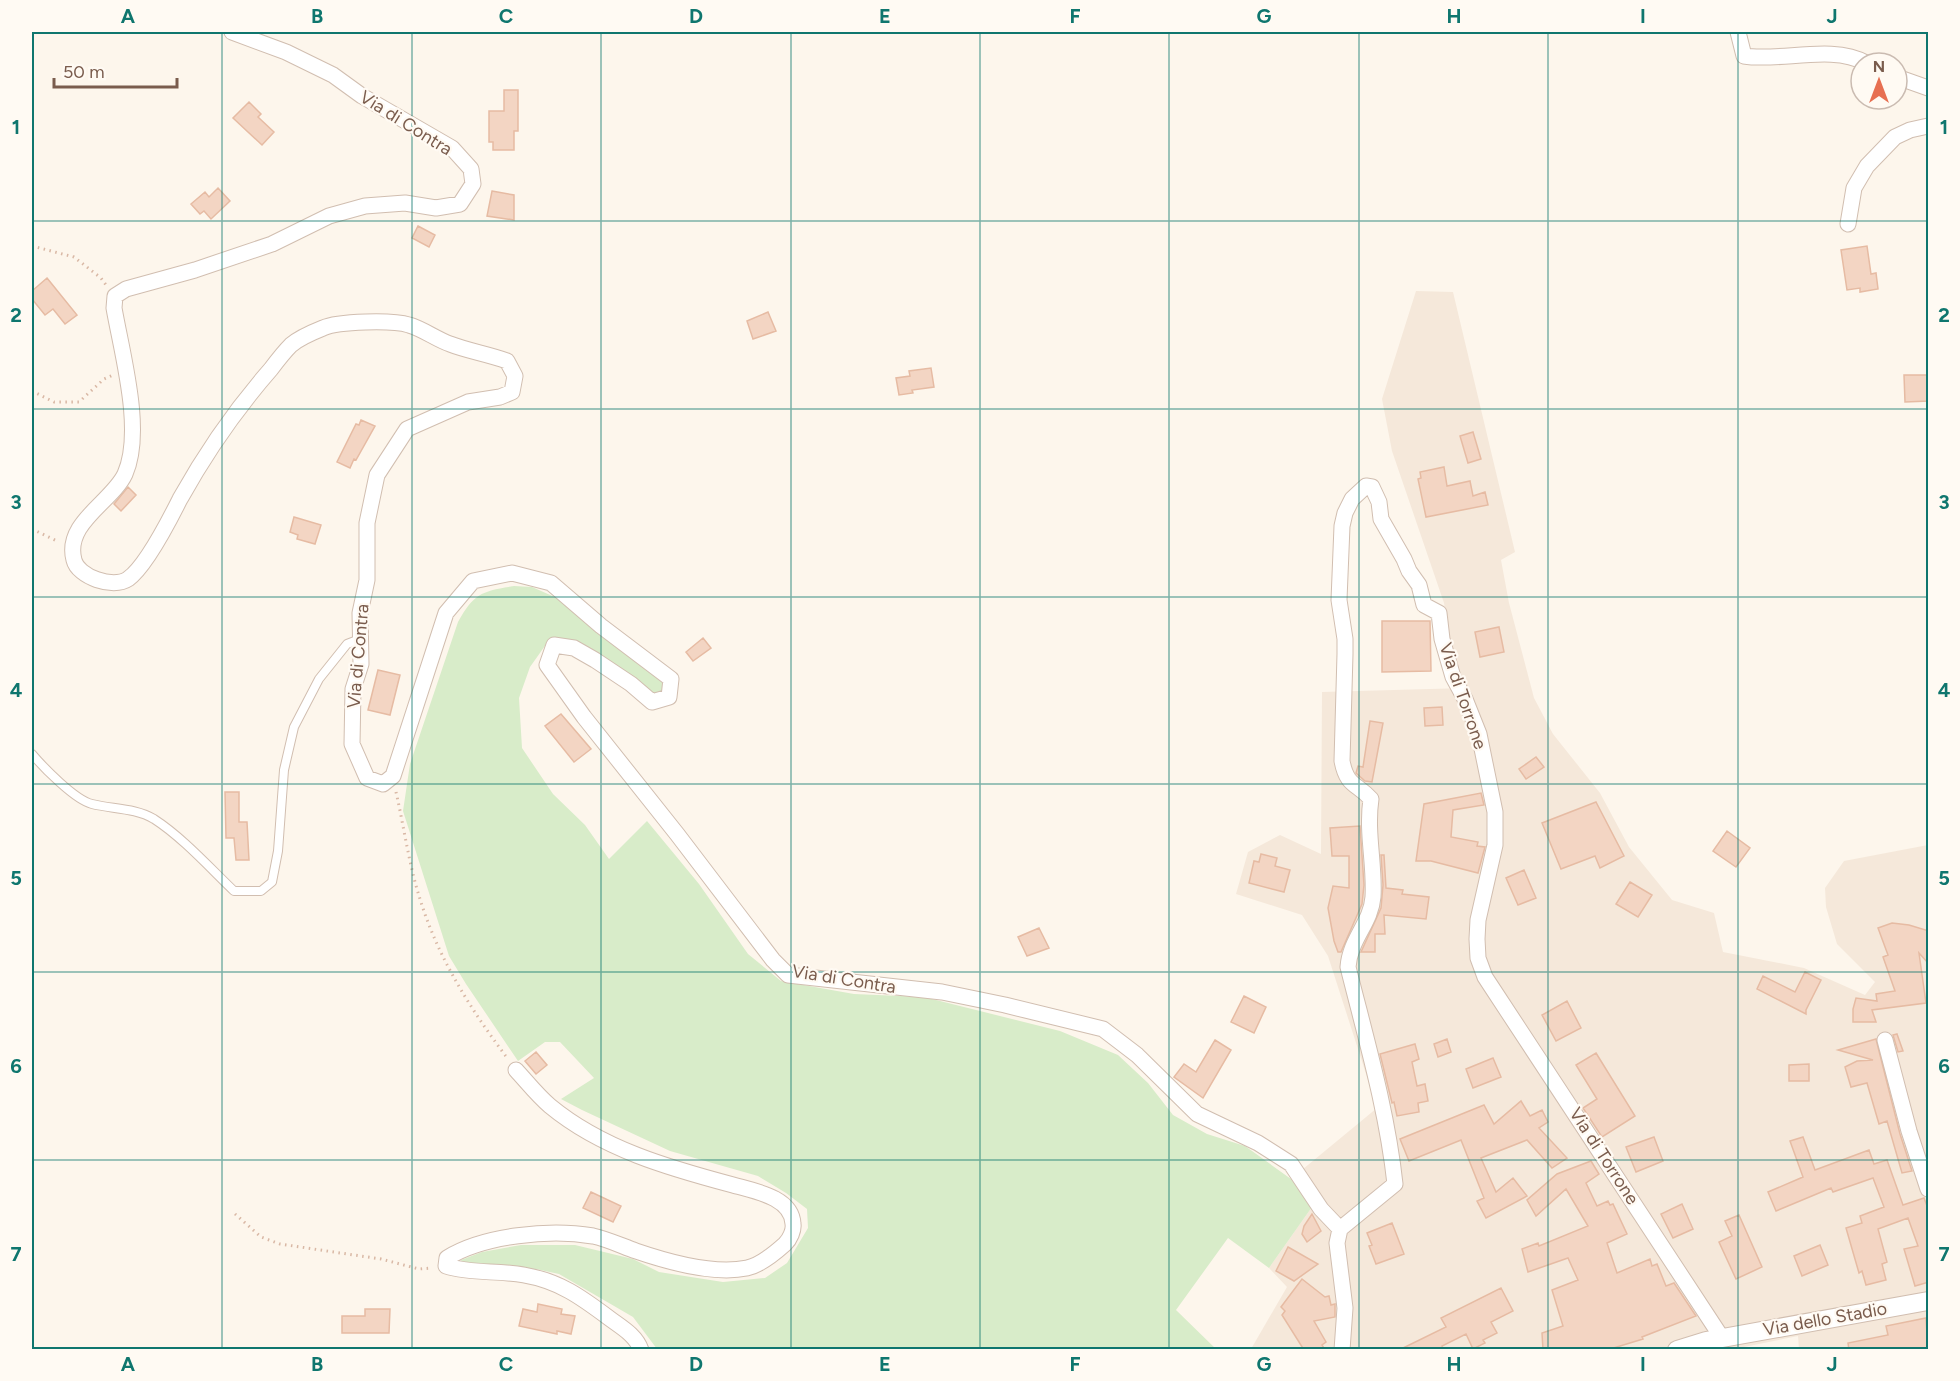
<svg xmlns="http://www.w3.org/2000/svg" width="1960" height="1381" viewBox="0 0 1960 1381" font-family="Figtree,sans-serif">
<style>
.residential{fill:#f5e8da}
.green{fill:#d8ecc9}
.building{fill:#f3d5c3;stroke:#e6bba3;stroke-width:1.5}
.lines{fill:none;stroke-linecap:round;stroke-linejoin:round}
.service-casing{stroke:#d1beb0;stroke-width:10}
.minor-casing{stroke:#d1beb0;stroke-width:17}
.tertiary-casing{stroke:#d1beb0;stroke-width:20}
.path{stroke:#d9b8a5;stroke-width:3;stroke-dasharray:1.5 4.5;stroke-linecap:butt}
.service{stroke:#fff;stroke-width:8}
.minor{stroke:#fff;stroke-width:15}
.tertiary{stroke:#fff;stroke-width:18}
.grid{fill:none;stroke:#0f766e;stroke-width:1.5;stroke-opacity:0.55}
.labels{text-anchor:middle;stroke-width:4.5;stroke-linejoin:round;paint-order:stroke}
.street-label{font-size:18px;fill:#7a5c4d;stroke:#fffaf3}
.neatline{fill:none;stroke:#0f766e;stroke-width:2}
.grid-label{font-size:20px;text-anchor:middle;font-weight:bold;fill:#0f766e}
</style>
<rect width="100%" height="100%" fill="#fdf6ec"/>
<!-- residential -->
<path class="residential" d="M1416,291L1453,292L1515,552L1501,560L1509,603L1534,698L1553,734L1600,793L1629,847L1672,900L1714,913L1723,952L1804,968L1865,995L1875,982L1837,944L1826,907L1825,888L1844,861L1928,845V1349H1799L1798,1336L1729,1350L1251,1349L1287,1287L1269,1268L1312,1207L1291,1179L1377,1108L1328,956L1302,915L1236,894L1248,852L1280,835L1321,854L1322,692L1466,688L1455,669L1444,603L1392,451L1382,399Z"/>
<!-- green -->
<path class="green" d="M514,586L532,587L557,598L654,672L665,685L663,695L652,697L606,662L563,638L547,643L530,667L519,698L522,748L553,794L585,825L609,859L647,821L699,884L748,954L781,981L854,994L924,997L1060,1031L1118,1055L1148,1083L1173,1115L1207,1134L1245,1146L1291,1179L1312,1207L1269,1268L1228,1238L1176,1310L1216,1349H657L633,1317L559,1274L536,1269L474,1266L463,1264L461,1260L482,1252L521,1245H575L633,1259L659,1272L723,1282L765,1278L787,1263L808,1228L807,1209L786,1193L758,1176L670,1151L582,1110L561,1099L594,1078L560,1042H545L518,1061L466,984L449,956L403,811L410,764L458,622C474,593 482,591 514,586Z"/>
<!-- building -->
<path class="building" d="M504,90H518V131H514V150H493V142H489V111H504Z
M249,102L261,114L258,117L274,132L262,145L233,118Z
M218,188L230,201L211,219L204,211L200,214L191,204L205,192L209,197Z
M492,191L514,195V220L487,216Z
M418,226L435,235L429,247L412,238Z
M1867,246L1871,274L1876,273L1878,289L1860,292V288L1847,290L1841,250Z
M47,278L77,315L65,324L53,309L45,315L32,299V291Z
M768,312L776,331L753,339L747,321Z
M931,368L934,387L912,390L913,393L899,395L896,378L910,376L909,371Z
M1904,375H1929V401L1905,402Z
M361,420L375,426L356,460L354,459L350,468L337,462L356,424L359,425Z
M1473,432L1481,459L1468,463L1460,436Z
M1444,467L1447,486L1470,481L1473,496L1485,492L1488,505L1426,517L1418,479L1421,478L1420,472Z
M128,487L136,495L121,511L114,504Z
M294,517L321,525L315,544L297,539L298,535L290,532Z
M1382,621H1430L1431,671L1382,672Z
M1499,627L1504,652L1480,657L1475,632Z
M703,638L711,648L693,661L686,652Z
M378,670L400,675L390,715L368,710Z
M1442,707L1443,725L1425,726L1424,708Z
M561,714L591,749L574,762L545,726Z
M1370,721L1383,723L1372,782L1365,781L1356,773L1358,766L1363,767Z
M1536,757L1544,767L1526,779L1519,769Z
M225,792H239V822H247L249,860H236L234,838H226Z
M1481,793L1484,805L1453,810L1451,837L1478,842L1477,846L1485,847L1478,873L1431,861H1416L1424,804Z
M1596,802L1624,856L1600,868L1595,856L1561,869L1542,823Z
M1360,826L1364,885L1362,904L1341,952H1338L1334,941L1328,908L1333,886L1349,888V856H1332L1330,828Z
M1727,831L1750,848L1736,867L1713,851Z
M1261,854L1277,858L1275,866L1290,870L1284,892L1249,883L1254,861L1259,862Z
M1381,855H1384L1386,888L1403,890L1402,894L1429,897L1426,919L1384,915L1385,934H1375V952H1361L1381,908L1383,885Z
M1524,870L1536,898L1518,905L1506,878Z
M1630,882L1652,895L1638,917L1616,904Z
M1892,923L1909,925L1929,931V964L1919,953L1926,1003L1872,1010L1876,1022H1853V1009L1856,998L1877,1001L1876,994L1895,991L1883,957L1888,955L1878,928Z
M1039,928L1049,948L1027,956L1018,937Z
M1805,972L1821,980L1806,1010V1014L1757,989L1763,976L1795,992Z
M1244,996L1266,1007L1254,1033L1231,1022Z
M1567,1001L1581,1028L1556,1041L1542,1015Z
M1897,1034L1903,1051L1898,1052L1893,1035Z
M1447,1039L1451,1052L1438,1057L1434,1044Z
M1876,1039L1900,1134L1912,1171L1902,1173L1887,1121L1879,1124L1867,1083L1851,1087L1845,1067L1857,1061L1873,1060L1838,1050Z
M1215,1040L1231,1050L1203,1098L1174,1077L1184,1064L1196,1072Z
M1415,1044L1419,1059L1412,1062L1417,1086L1425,1084L1428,1101L1418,1103L1419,1112L1397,1116L1394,1102L1392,1103L1380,1054Z
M536,1052L547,1065L536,1074L525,1061Z
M1596,1053L1635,1116L1602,1137L1583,1108L1597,1099L1576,1065Z
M1493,1058L1501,1077L1473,1088L1466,1069Z
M1809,1064V1081H1789V1065Z
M1521,1101L1530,1116L1542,1110L1548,1122L1539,1128L1567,1158L1552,1168L1527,1140L1481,1158L1496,1192L1513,1178L1527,1196L1486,1218L1477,1201L1484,1198L1461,1140L1409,1161L1400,1139L1484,1105L1494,1124Z
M1654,1137L1663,1161L1636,1172L1626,1147Z
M1803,1137L1815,1170L1869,1150L1874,1164L1887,1160L1903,1205L1924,1198L1929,1211V1282L1915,1286L1904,1249L1918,1246L1908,1218L1878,1229L1887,1262L1882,1264L1886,1280L1866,1285L1862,1271L1859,1273L1846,1228L1862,1223L1860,1216L1884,1207L1873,1178L1833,1192L1831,1188L1776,1211L1768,1192L1803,1177L1790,1141Z
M1591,1161L1599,1174L1586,1183L1597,1206L1608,1201L1610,1205L1613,1204L1627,1234L1607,1243L1617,1273L1650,1259L1652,1266L1657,1264L1666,1286L1674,1283L1696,1316L1642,1337L1643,1339L1607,1350H1543L1542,1333L1563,1326L1552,1290L1578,1280L1568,1258L1528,1272L1522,1249L1538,1243L1539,1246L1588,1226L1566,1189L1536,1216L1527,1200L1557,1174Z
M591,1192L621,1206L613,1222L583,1208Z
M1682,1204L1693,1229L1673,1238L1661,1214Z
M1312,1214L1321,1231L1307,1242L1302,1234L1304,1226Z
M1739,1215L1762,1267L1736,1279L1719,1242L1732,1236L1725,1221Z
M1392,1223L1404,1254L1376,1264L1369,1246L1372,1245L1367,1233Z
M1820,1245L1828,1265L1802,1276L1794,1256Z
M1288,1247L1318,1264L1294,1281L1276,1271Z
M1302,1279L1325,1297L1329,1296L1331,1305L1335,1304V1317L1314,1321L1326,1342L1322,1345L1325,1350H1304L1282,1315L1285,1311L1281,1307Z
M1501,1288L1513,1311L1491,1322L1497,1333L1483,1340L1485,1343L1473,1349L1466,1334L1442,1346L1444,1350H1399L1446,1327L1441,1318Z
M538,1304L562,1309L561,1314L575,1316L571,1334L557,1331V1334L519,1326L523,1309L537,1312Z
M365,1309H390L389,1333H342V1316H365Z
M1926,1318L1928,1350H1849L1848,1343L1888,1335L1886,1326Z"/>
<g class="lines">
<defs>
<path id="service" d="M32,754C43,767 75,800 92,804C112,809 136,808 154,819C182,837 210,868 234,891H261L272,882L278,851L284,770L294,727L319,679L347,644L360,639"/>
<path id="minor" d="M232,32L286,52L333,75L362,96L452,148L471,169L473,184L460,204L436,208L405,203L365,206L329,216L272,244L195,270L126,289L115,296L114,308C122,354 144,431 125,474C112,502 64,523 74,560C78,577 113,589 128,579C145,567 170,519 180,499C205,454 236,409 271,369C277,361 284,352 291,345C299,338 313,332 323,328C338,321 393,320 409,325C423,329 436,339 450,344C468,351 488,354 507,361L515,376L512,392L500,397L468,402L407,429L377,475L367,523V580L360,613L361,664L353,689L352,744L367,778L383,784L393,776L446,613L473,581L512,573L551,583L601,626L671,679L669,697L652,702L631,684L595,660L574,648L554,645L547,665L584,717L677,834L773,960L788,975L942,992L1005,1005L1103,1029L1137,1055L1197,1114L1258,1143L1291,1164L1321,1209L1340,1229L1337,1243L1345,1308L1342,1350
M1738,32L1744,56C1781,62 1832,44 1866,63
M1897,77L1928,88
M1848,224L1854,188L1867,166L1895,137L1910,130L1928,126
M1885,1040L1909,1131L1928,1189
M516,1070C527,1082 538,1096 550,1106C602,1149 669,1168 733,1185C754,1191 792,1197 793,1224C794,1230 790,1239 785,1244C775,1253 761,1265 747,1268C713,1275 668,1262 636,1251C622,1246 607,1239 593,1236C550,1229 484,1235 447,1258L446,1266C472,1274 497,1270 524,1275C559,1281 581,1297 609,1318C621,1327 636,1335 641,1350
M1340,1229L1395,1184C1387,1110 1366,1039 1348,967C1350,939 1371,923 1373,897C1375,865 1366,832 1371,799C1357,783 1347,787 1342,761L1345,654V639L1339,600L1342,526L1345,513L1352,499L1366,486L1372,487L1379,502L1381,519L1404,559L1409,571L1419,585L1424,605L1439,613L1442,639L1453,677L1465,699L1479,734L1495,812V845L1478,920L1477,939L1478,958L1485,977L1722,1338"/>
<path id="tertiary" d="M1677,1350L1706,1341L1928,1301"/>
</defs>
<!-- service casing -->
<use href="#service" class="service-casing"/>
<!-- minor casing -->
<use href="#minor" class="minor-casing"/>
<!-- tertiary casing -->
<use href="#tertiary" class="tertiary-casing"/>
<!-- path -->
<path class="path" d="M32,246L74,257L101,278L106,285
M32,391L54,402H79L104,379L113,375
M32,529L59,542
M396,792C404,827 409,865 420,899C438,958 471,1010 508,1059
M235,1214L261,1237L280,1244L381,1259L419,1269L432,1268"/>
<!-- service -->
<use href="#service" class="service"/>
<!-- minor -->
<use href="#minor" class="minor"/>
<!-- tertiary -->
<use href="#tertiary" class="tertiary"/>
</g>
<!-- grid -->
<path class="grid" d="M222,32V1350M412,32V1350M601,32V1350M791,32V1350M980,32V1350M1169,32V1350M1359,32V1350M1548,32V1350M1738,32V1350M32,221H1928M32,409H1928M32,597H1928M32,784H1928M32,972H1928M32,1160H1928"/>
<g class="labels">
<!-- street labels -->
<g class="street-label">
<text transform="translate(406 123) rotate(32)" y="6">Via di Contra</text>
<text transform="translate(358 656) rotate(-85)" y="6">Via di Contra</text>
<text transform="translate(1463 696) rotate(71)" y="6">Via di Torrone</text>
<text transform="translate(844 979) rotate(9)" y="6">Via di Contra</text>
<text transform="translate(1604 1156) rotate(57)" y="6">Via di Torrone</text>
<text transform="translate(1825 1319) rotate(-10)" y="6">Via dello Stadio</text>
</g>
</g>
<!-- border -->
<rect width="1960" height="1381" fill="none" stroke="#fffaf3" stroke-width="66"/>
<!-- north arrow -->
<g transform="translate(1879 81)"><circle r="28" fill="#fffaf3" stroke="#cabbb1" stroke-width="1.5"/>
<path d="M0-4.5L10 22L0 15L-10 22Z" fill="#e76f51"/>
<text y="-9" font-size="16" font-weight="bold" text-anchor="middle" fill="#7a5c4d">N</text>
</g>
<!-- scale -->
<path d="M54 78v9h123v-9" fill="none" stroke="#7a5c4d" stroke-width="3"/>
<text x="63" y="78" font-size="18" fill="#7a5c4d" stroke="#fffaf3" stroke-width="4.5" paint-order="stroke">50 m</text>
<rect x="33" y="33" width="1894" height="1315" class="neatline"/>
<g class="grid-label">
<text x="128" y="23">A</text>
<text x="317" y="23">B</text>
<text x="506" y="23">C</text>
<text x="696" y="23">D</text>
<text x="885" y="23">E</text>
<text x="1075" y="23">F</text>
<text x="1264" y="23">G</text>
<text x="1454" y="23">H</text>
<text x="1643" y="23">I</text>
<text x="1832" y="23">J</text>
<text x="16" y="134">1</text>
<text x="1944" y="134">1</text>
<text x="16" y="322">2</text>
<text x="1944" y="322">2</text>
<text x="16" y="509">3</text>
<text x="1944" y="509">3</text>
<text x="16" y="697">4</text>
<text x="1944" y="697">4</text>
<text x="16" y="885">5</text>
<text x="1944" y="885">5</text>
<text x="16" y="1073">6</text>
<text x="1944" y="1073">6</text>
<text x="16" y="1261">7</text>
<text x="1944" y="1261">7</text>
<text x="128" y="1371">A</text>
<text x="317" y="1371">B</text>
<text x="506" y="1371">C</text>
<text x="696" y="1371">D</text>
<text x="885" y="1371">E</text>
<text x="1075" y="1371">F</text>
<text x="1264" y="1371">G</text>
<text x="1454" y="1371">H</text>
<text x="1643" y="1371">I</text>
<text x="1832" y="1371">J</text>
</g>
</svg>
